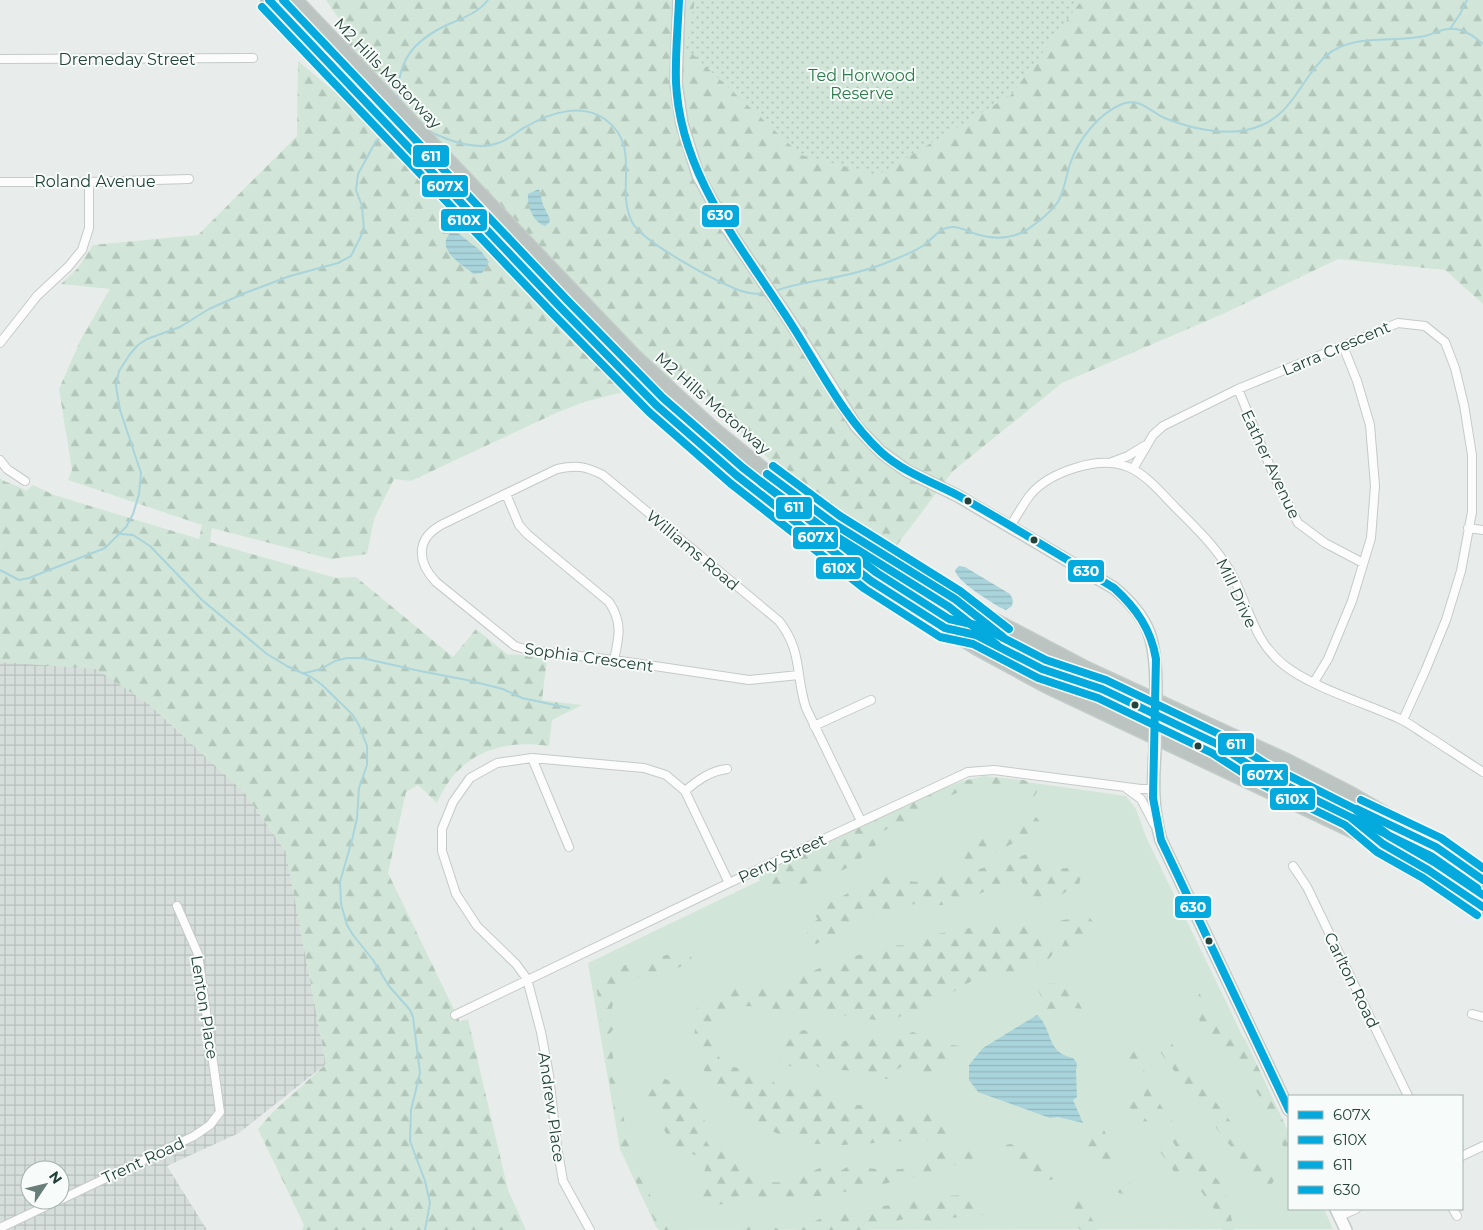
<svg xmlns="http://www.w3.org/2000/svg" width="1483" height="1230" viewBox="0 0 1483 1230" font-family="Montserrat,sans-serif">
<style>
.industrial{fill:url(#industrial-grid);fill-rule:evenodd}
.grass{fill:#d1e6d8}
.forest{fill:url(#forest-firs)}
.park{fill:url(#park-dots)}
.water{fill:url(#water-rules)}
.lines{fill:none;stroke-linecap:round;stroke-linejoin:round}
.stream{stroke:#a9d4db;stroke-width:2}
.street-casing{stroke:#c5cac8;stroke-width:10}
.secondary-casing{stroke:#c3cbc8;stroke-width:14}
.highway-casing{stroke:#c3ccc9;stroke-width:18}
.street{stroke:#fcfcfc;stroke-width:8}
.secondary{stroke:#fcfcfc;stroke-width:11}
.highway{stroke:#bcc4c2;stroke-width:15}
.secondary-bridge-casing{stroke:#c3cbc8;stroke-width:14;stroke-linecap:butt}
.secondary-bridge{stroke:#fcfcfc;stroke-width:11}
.bus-1-casing{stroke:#f7fbf9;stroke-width:11}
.bus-2-casing{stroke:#f7fbf9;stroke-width:11}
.bus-3-casing{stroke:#f7fbf9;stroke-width:11}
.bus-4-casing{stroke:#f7fbf9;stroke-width:11}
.bus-1{stroke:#04aadd;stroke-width:8}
.bus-2{stroke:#04aadd;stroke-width:8}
.bus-3{stroke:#04aadd;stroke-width:8}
.bus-4{stroke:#04aadd;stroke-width:8}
.bus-dot{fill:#24423a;stroke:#f7fbf9;stroke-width:2}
.labels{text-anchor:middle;stroke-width:4;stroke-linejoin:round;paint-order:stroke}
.street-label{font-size:16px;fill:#24423a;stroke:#f7fbf9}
.park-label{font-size:16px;fill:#2d7a4b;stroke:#f7fbf9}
.line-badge{stroke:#f7fbf9;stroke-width:2}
.badge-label{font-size:14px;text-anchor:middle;font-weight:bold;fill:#fff}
</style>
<defs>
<pattern id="industrial-grid" width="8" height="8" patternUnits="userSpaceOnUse" patternTransform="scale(1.25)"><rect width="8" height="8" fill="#d6dedb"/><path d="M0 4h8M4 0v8" fill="none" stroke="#b8c0bd"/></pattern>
<pattern id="forest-firs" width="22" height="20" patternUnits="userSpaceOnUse" patternTransform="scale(1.25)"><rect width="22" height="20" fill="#d1e6d8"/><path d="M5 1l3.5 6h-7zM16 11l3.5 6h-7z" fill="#b3c6ba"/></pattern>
<pattern id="park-dots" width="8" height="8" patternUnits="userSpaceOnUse" patternTransform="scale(1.25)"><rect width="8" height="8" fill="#d1e6d8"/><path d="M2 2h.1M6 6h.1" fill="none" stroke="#b3c6ba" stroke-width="1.8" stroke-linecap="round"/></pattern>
<pattern id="water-rules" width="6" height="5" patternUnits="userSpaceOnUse" patternTransform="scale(1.25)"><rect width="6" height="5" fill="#a9d4db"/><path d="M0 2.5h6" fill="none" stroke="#91b7bd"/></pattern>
</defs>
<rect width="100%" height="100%" fill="#e8edeb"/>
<!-- industrial -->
<path class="industrial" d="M0,662L96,668L150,705L245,793L286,852L326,1064L239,1133L167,1166L207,1230H0ZM30,1170H60V1200H30Z"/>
<!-- grass -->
<path class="grass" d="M975,778H999L1126,796L1136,809L1146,837L1233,1016L1289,1137V1209H1324L1333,1229L659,1230L656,1227L620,1149L588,963L952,788Z"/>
<!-- forest -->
<path class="forest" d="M326,0H1483V304L1445,270L1338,259L1225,313L1062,383L953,471L894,549L773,463L683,377L584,402L556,413L411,481L394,479L374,519L367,554L331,559L212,528L210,542L336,578L356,577L453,657L476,629L508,655C521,653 534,658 547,659L542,700L582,705L552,720L549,746C499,739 458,754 437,803L418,785L406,792L388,873L460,1022L468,1019L508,1190L526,1230H302L304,1225L258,1129L272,1113L326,1064L286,852L245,793L150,705L96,669L0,662V478C8,485 18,484 26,491L33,485L54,495L199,539L202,525L68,480L72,470L59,389L81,339L110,289L61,284L78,268L93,245L198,235L297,136L298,61L335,92L350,35Z
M984,776L1024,780L1036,786L1037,792L1034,797H1031L1027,788L981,783L942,799L935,804L924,806L919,817L885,830L877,835L878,843C867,854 849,870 834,873C831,874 826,872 822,872L808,883L789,887L774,893L765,888L757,876L937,791L963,781Z
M1030,816L1036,817L1040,822V828L1036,831L985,858L951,865L945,874L948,879L954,880L963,874L1034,852H1040C1048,861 1054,870 1067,868C1074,868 1077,865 1084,868L1079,884C1065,892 1055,901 1038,898C1034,897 1030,896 1027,893C1024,888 1024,883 1019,879C998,881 982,895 962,902C948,907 931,904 916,904C905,905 892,908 882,911C858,919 839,934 816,944L808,937C805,928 810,925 818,919L813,913L824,906L863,885L887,875L915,882L931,876L952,858L962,842L967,840L993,838Z
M1088,915L1093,922L1084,944L1075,945L1064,953L1061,948L1067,936L1054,922Z
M985,925C996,925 1024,922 1033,925C1042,927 1056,942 1053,952C1052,957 1047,960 1043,964L1034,965L1030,961H1024L1017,978C1007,979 997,973 987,975C975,978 963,986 953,992C934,1003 900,1021 879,1020C860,1019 841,1014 822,1012C807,1011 791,1012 776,1010C761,1008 742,1002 727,1010C720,1013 716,1020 715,1028C715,1032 716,1038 716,1043C717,1081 756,1059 773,1081C775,1083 776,1088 777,1091L810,1086L834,1093L857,1105H866L874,1111L885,1115L866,1128L862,1132L866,1137L872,1136C880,1129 890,1117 900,1114C916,1108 944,1114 948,1132L945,1137L938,1139L842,1145L798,1143L751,1121L724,1099L702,1068L694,1040L695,1029L701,1020L696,1010L699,1004L704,1002L716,1003L728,990L741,985L784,984L829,964L862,954L881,946L909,945L922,937Z
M687,951L692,958L685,965L662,974L633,978L620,989L612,1007L614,1029L609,1034L625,1125L632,1157L639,1176L650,1194L655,1212L670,1223L686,1230H660L658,1228L620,1148L603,1038L596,982C616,961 660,957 687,951Z
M1047,984C1074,983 1070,986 1082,1009L1066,1007L1058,1014L1052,1015L1048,1012L1038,990Z
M1194,991L1200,994L1210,1015L1226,1021L1245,1039L1289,1133V1157L1281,1142L1276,1125L1251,1082L1233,1058L1205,1031L1187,996Z
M804,1030L816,1034L828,1040L843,1041L890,1038L913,1032L941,1043L959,1046L963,1051L957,1062L940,1073L926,1074L910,1066L904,1065L893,1072L888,1079L876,1078L859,1071L822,1069L814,1064C802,1065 789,1069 779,1063L783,1042L792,1034Z
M1170,1041L1274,1180L1269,1189H1264L1203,1111L1156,1046Z
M1129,1046L1136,1053L1161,1106L1186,1141L1225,1189L1234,1230H1222L1216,1211L1194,1182L1186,1161L1146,1103L1142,1088L1121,1052Z
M655,1075C680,1082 696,1101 707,1125C702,1136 707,1147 717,1152L723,1150L751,1164L758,1174L770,1182L797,1183L805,1175L824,1166L831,1170H842L847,1167H859L885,1170L901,1169L919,1164L930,1155L973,1144L979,1146L983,1150L982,1157L908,1179L829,1195L781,1200L749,1197L711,1207L699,1190L708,1159L676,1149C667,1133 642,1100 646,1082C648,1077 651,1076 655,1075Z
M1127,1077L1141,1113L1172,1153L1185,1179L1180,1180L1130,1109Z
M1103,1129C1109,1136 1110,1151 1114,1161L1102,1160L1085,1153H1080L1077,1144L1080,1139C1089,1139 1094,1139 1098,1130Z
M1011,1144L1050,1165L1057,1174L1054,1179L1046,1181C1032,1173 1006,1163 1005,1145Z
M1125,1177L1133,1187L1134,1193L1130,1196L1116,1192L1113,1188L1115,1182Z
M974,1195C983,1199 989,1201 988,1211L983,1215L950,1218L939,1221L904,1219L875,1226L867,1230H796L824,1217L939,1196Z
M1076,1199L1081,1202L1099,1230H1080L1064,1209L1067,1204Z
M741,1221L766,1224L781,1230H739L735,1223Z"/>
<!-- park -->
<path class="park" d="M695,0H1082L1011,95L878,175L801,155L686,48Z"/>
<!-- water -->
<path class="water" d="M539,189L543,205L550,219L549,223L545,226C533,222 527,206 528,194Z
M454,230L481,251L489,262L482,273L474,274C461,264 431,247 454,230Z
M959,566L965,567L1010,594L1013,600L1012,606L1006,610L999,607C989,600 957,582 955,570Z
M1037,1015C1054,1030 1045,1052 1073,1058L1077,1063L1076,1071L1077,1097L1073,1100L1083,1123L1058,1117L1050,1118L978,1092L969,1080V1065L983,1048Z"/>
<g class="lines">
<!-- stream -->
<path class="stream" d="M1450,29L1460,14L1467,0
M398,99C397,60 414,40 449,24C463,18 478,13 488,0
M429,131C449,141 476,151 498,143C509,140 517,131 527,126C550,113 582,102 606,120C642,147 615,188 632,222C642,242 714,280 736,289C746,293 756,295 766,293
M775,291C797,283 819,281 841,276C861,272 880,266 898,258C907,254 916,251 924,245C932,239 941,227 952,227C960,226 968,232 976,234C992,239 1010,239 1025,231C1037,223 1052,212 1059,200C1065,188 1066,176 1070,164C1078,140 1098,114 1122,104C1141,97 1151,113 1167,119C1195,130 1234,138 1262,125C1294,112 1302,76 1327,55C1353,33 1394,43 1425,36C1433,34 1441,29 1449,29C1462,27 1474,36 1483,44
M121,534L133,535L150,546L202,600L267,654L287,666L311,677L321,684L352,714L359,725L367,746V765L359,788L357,818L352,840L340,882L341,904L347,925L353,935L373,960L389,986L410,1010L413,1017L420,1073L411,1110L410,1141L425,1181L430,1203L425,1230
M0,570L19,580L29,578L105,548L126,527L133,514L139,494L141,473L120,410L116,386L119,371L130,354L138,345L147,339L180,327L209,309L245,293L290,276L338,263L351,256L364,230L362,206L356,190L358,174L376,141L386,133
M305,673L321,669L335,661L347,658H362L420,671L467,680L503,689L522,698L569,708"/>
<defs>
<path id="street" d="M0,59L253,58
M0,182H89L189,179
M0,343L37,296L68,267L82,250L89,228V182
M1238,389L1274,476L1298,523L1325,543L1363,563
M0,460L7,469L25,481
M1112,462L1128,456L1144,446
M1133,469L1153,435L1163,426L1238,389L1398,323L1425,326L1445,342L1455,368L1464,405L1472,455V512L1461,571L1446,620L1426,669L1403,720
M506,494L519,525L527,534L609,602C623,623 619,637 614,660
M1010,526C1017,516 1023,504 1031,494C1050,472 1099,455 1128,467C1146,474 1162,494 1176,508C1196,528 1216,547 1230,571C1249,604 1252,640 1284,665C1313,688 1365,703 1400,719C1409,723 1418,730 1426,735C1445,747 1464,760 1483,772
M1468,528L1483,530
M799,675L749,680L614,660L528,650L515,646L436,582C416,561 416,538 443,524L557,469C577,465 585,466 603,475L779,621C803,652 795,674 806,708L861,821
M1314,682L1328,659L1352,601L1371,538L1375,486L1370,425L1357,381L1343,346
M814,726L871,700
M532,758L569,847
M1127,789L1141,799L1154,824
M685,791C698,780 710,771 727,769
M1293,866L1307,887L1408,1096
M1472,1014L1483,1017
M455,1015L729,883L968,772L994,770L1141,789H1153
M1462,1156L1483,1146
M60,1200L194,1136L210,1125L220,1112L198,954L177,906
M1453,1209L1457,1216
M1340,1216L1356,1209
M0,1228L59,1200
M590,1230L563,1181L557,1146L549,1075L541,1032L527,979L516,964L477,926L456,894L442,851V829L453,802L470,778L497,763L532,758L644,768L666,775L685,791L729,883"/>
<path id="secondary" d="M679,0L676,83L682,124L698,175L727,228L788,318L856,426L881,452L907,471L958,496L1114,588C1151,619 1156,642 1156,689
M1155,750C1153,781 1152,809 1161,840L1289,1110
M1336,1209L1346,1230"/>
<path id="highway" d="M269,0L561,308L656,405L736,475L871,581L979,648L1047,685L1383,844L1428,870L1483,907
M294,0L633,356L711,428L792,494L868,547L986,617L1087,670L1287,762L1351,795L1404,826L1483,880"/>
</defs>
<!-- street casing -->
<use href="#street" class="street-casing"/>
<!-- secondary casing -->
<use href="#secondary" class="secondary-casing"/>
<!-- highway casing -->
<use href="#highway" class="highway-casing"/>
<!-- street -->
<use href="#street" class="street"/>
<!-- secondary -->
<use href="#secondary" class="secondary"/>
<!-- highway -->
<use href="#highway" class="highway"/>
<defs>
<path id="secondary-bridge" d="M1155,750L1156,689"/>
</defs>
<!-- secondary-bridge casing -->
<use href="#secondary-bridge" class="secondary-bridge-casing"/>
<!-- secondary-bridge -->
<use href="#secondary-bridge" class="secondary-bridge"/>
<defs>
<path id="bus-1" d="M269,0L561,308L656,405L736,475L871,581L945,628L976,635L1042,669L1102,689L1217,744L1261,773L1350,817L1383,844L1428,870L1483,907
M767,474L834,524L955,599L1003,637
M1357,809L1436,847L1483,880"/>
<path id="bus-2" d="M262,7L554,315L649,412L730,483L865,589L940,637L973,644L1038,678L1098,698L1212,753L1257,782L1345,825L1377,852L1423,878L1477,915
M761,482L829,532L949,607L997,645
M1353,818L1431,856L1477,888"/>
<path id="bus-3" d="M283,0L568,301L663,398L742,467L877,573L949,619L980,626L1046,660L1106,680L1221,735L1266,764L1355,809L1389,836L1434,862L1483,895
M773,466L840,516L960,591L1009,629
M1361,800L1441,838L1483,868"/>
<path id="bus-4" d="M679,0C678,27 675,55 676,82C680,178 747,253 795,330C820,370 846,420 881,452C903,472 932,482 959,496C1011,525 1062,557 1114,588C1136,608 1151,629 1156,659L1153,798L1161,840L1289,1110"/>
</defs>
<!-- bus-1 casing -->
<use href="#bus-1" class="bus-1-casing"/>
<!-- bus-2 casing -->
<use href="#bus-2" class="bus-2-casing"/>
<!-- bus-3 casing -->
<use href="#bus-3" class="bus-3-casing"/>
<!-- bus-4 casing -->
<use href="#bus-4" class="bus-4-casing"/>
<!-- bus-1 -->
<use href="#bus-1" class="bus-1"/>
<!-- bus-2 -->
<use href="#bus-2" class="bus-2"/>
<!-- bus-3 -->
<use href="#bus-3" class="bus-3"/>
<!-- bus-4 -->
<use href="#bus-4" class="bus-4"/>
</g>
<!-- markers -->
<g class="bus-dot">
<circle cx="968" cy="501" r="4.5"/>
<circle cx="1034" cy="540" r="4.5"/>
<circle cx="1135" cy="705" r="4.5"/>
<circle cx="1198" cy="746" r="4.5"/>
<circle cx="1209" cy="941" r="4.5"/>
</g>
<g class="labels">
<!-- street labels -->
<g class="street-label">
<text x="127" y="65">Dremeday Street</text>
<text transform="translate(388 73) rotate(46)" y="6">M2 Hills Motorway</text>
<text x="95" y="187">Roland Avenue</text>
<text transform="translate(1336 348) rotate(-23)" y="6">Larra Crescent</text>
<text transform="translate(713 403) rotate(41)" y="6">M2 Hills Motorway</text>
<text transform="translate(1271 464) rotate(65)" y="6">Eather Avenue</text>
<text transform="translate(693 550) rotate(40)" y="6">Williams Road</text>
<text transform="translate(1237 593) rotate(65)" y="6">Mill Drive</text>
<text transform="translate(589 657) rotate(8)" y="6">Sophia Crescent</text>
<text transform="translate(782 858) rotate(-25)" y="6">Perry Street</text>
<text transform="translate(1352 980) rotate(64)" y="6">Carlton Road</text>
<text transform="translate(205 1007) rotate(81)" y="6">Lenton Place</text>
<text transform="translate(552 1107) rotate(82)" y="6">Andrew Place</text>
<text transform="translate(143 1160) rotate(-25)" y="6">Trent Road</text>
</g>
<!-- park labels -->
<g class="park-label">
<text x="862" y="81">Ted Horwood<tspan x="862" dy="18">Reserve</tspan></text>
</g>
</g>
<g class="line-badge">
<rect x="412" y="144" width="38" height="24" rx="5" fill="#04aadd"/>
<rect x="421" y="174" width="48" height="24" rx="5" fill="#04aadd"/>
<rect x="701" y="204" width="39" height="24" rx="5" fill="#04aadd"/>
<rect x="440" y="208" width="48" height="24" rx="5" fill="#04aadd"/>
<rect x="775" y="496" width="38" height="24" rx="5" fill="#04aadd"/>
<rect x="792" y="526" width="47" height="24" rx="5" fill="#04aadd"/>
<rect x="815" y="556" width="47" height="24" rx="5" fill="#04aadd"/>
<rect x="1067" y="559" width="38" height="24" rx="5" fill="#04aadd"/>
<rect x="1217" y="732" width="38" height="24" rx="5" fill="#04aadd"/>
<rect x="1241" y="763" width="48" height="24" rx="5" fill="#04aadd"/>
<rect x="1269" y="787" width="47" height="24" rx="5" fill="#04aadd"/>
<rect x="1174" y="895" width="38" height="24" rx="5" fill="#04aadd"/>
</g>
<g class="badge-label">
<text x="431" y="161">611</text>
<text x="445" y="191">607X</text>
<text x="720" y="220">630</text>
<text x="464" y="225">610X</text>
<text x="794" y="512">611</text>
<text x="816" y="542">607X</text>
<text x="839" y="573">610X</text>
<text x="1086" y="576">630</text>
<text x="1236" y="749">611</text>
<text x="1265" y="780">607X</text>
<text x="1292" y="804">610X</text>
<text x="1193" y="912">630</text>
</g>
<!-- legend -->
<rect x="1288" y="1095" width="175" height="115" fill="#f7fbf9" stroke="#a3b1ad"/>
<rect x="1298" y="1111" width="25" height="8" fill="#04aadd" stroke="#a3b1ad"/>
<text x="1333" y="1120" font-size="15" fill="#24423a">607X</text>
<rect x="1298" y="1136" width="25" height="8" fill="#04aadd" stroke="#a3b1ad"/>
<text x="1333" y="1145" font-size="15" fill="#24423a">610X</text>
<rect x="1298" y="1161" width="25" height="8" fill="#04aadd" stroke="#a3b1ad"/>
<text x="1333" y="1170" font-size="15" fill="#24423a">611</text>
<rect x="1298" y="1186" width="25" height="8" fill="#04aadd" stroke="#a3b1ad"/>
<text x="1333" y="1195" font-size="15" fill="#24423a">630</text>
<!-- north arrow -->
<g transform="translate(45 1185) rotate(55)"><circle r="24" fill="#f7fbf9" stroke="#a3b1ad"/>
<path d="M0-4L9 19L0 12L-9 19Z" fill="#697e78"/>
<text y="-8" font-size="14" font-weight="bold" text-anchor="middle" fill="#24423a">N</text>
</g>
</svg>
